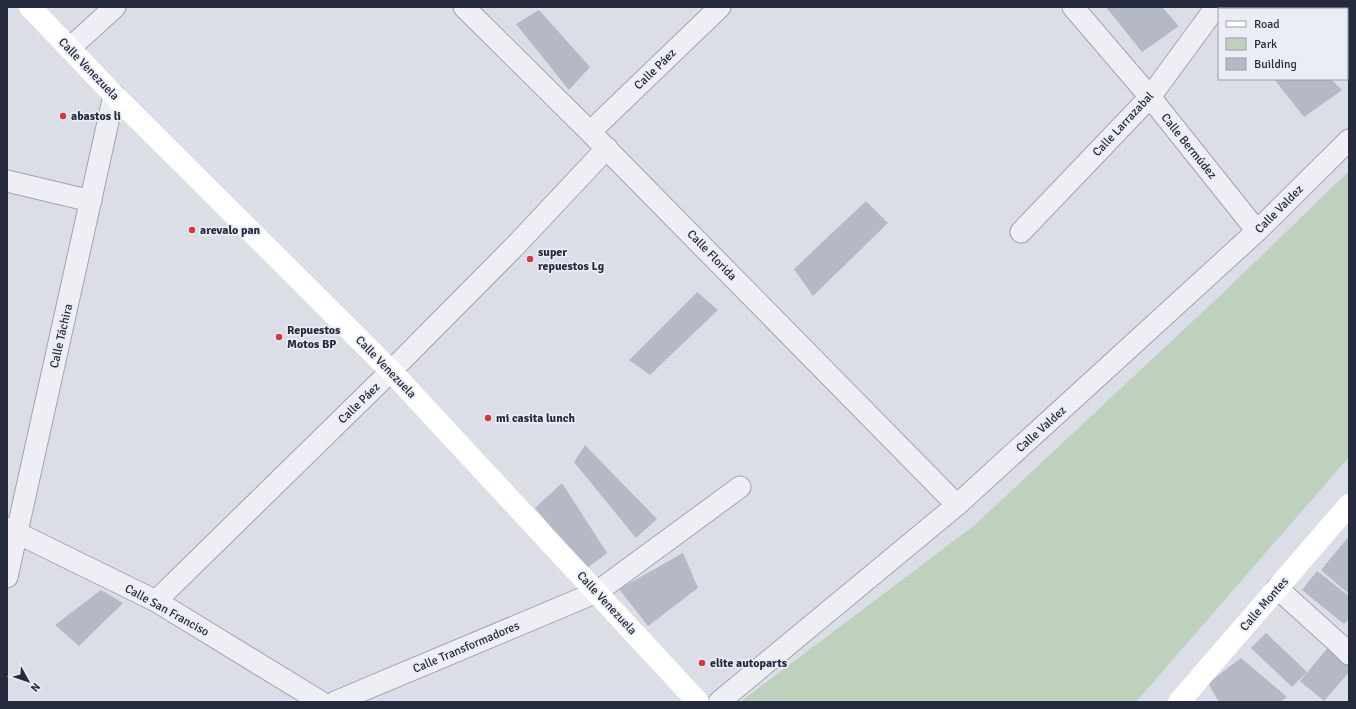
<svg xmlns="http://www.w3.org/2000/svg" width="1356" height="709" viewBox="0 0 1356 709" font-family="Signika,sans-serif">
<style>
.green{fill:#bed1bc}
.building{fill:#b5b9c6}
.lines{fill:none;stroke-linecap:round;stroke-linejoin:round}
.street-casing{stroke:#a1a4b0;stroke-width:23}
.street{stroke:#eeeff5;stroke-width:21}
.secondary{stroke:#fff;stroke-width:22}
.poi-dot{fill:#d23a3c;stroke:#eaedf4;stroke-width:1.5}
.labels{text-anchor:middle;stroke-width:3.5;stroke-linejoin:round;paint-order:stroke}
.street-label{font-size:12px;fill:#252a3d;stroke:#eaedf4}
.poi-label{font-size:12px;font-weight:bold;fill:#252a3d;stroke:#eaedf4;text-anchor:start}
</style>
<rect width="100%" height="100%" fill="#dbdee6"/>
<!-- green -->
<path class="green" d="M1349,171V457L1136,702H740L976,524L1226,290Z"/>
<!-- building -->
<path class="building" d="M1106,7H1162L1179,26L1142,52Z
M539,10L590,67L569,90L516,24Z
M1274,79H1331L1342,90L1304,117Z
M866,201L888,223L813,296L794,269Z
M697,292L718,310L650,375L629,360Z
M585,445L657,519L636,538L574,462Z
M562,483L607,553L586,569L535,508Z
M1349,536V594L1321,570Z
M683,553L698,588L648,626L619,589Z
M1317,571L1349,596V619L1344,624L1302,590Z
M101,590L123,603L79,646L55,625Z
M1266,633L1307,672L1292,687L1251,648Z
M1330,645L1349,660V672L1324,701L1300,681Z
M1241,658L1287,697L1280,702H1219L1208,683Z"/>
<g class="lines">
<defs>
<path id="street" d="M464,7L590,132L957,505
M1073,7L1150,97L1257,231
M70,48L115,7
M590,132L720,7
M7,181L91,201
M1021,232L1150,97L1216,7
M7,528L156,601L321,702
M7,577L114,95
M1277,588L1339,644L1349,654
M156,601L391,371L516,245L607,148
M335,702L597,592L740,487
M719,702L957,505L1257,231L1349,140"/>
</defs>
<!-- street casing -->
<use href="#street" class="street-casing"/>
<!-- street -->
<use href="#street" class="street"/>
<!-- secondary -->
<path class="secondary" d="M30,7L114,95L391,371L698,702
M1179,702L1349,505"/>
</g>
<!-- markers -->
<g class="poi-dot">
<circle cx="63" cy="116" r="4"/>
<circle cx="192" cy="230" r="4"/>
<circle cx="530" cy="259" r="4"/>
<circle cx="279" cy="337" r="4"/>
<circle cx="488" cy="418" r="4"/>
<circle cx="702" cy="663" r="4"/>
</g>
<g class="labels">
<!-- street labels -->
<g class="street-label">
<text transform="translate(89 69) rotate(46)" y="4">Calle Venezuela</text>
<text transform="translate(655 69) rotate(-44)" y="4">Calle Páez</text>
<text transform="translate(1123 124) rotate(-47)" y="4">Calle Larrazabal</text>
<text transform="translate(1189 146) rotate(51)" y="4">Calle Bermúdez</text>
<text transform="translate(1279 209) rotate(-45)" y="4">Calle Valdez</text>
<text transform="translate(712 255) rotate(46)" y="4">Calle Florida</text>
<text transform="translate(61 336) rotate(-77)" y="4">Calle Táchira</text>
<text transform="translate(386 367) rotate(46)" y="4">Calle Venezuela</text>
<text transform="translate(359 403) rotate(-44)" y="4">Calle Páez</text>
<text transform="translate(1041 429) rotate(-42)" y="4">Calle Valdez</text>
<text transform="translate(607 603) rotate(47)" y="4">Calle Venezuela</text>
<text transform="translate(1264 604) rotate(-49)" y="4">Calle Montes</text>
<text transform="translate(167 610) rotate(29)" y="4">Calle San Franciso</text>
<text transform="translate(466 647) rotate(-23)" y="4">Calle Transformadores</text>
</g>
<!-- poi labels -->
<g class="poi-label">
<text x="71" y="120">abastos li</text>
<text x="200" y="234">arevalo pan</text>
<text x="538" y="256">super<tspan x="538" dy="14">repuestos Lg</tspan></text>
<text x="287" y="334">Repuestos<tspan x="287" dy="14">Motos BP</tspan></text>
<text x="496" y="422">mi casita lunch</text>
<text x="710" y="667">elite autoparts</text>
</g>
</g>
<!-- border -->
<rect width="1356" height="709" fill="none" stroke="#252a3d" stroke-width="16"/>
<!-- legend -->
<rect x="1218" y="8" width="130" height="72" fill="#eaedf4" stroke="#9b9fab"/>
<rect x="1226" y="21" width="20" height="6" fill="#ffffff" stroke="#9b9fab"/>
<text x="1254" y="28" font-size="12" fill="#252a3d">Road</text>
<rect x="1226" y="38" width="20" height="12" fill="#bed1bc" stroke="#9b9fab"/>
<text x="1254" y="48" font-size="12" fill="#252a3d">Park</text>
<rect x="1226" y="58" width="20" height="12" fill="#b5b9c6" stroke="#9b9fab"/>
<text x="1254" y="68" font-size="12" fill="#252a3d">Building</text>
<!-- north arrow -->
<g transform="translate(28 681) rotate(130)" stroke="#eaedf4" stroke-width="3" paint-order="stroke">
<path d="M0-3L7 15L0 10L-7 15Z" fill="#252a3d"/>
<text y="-6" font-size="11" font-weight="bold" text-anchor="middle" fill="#252a3d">N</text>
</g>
</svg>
